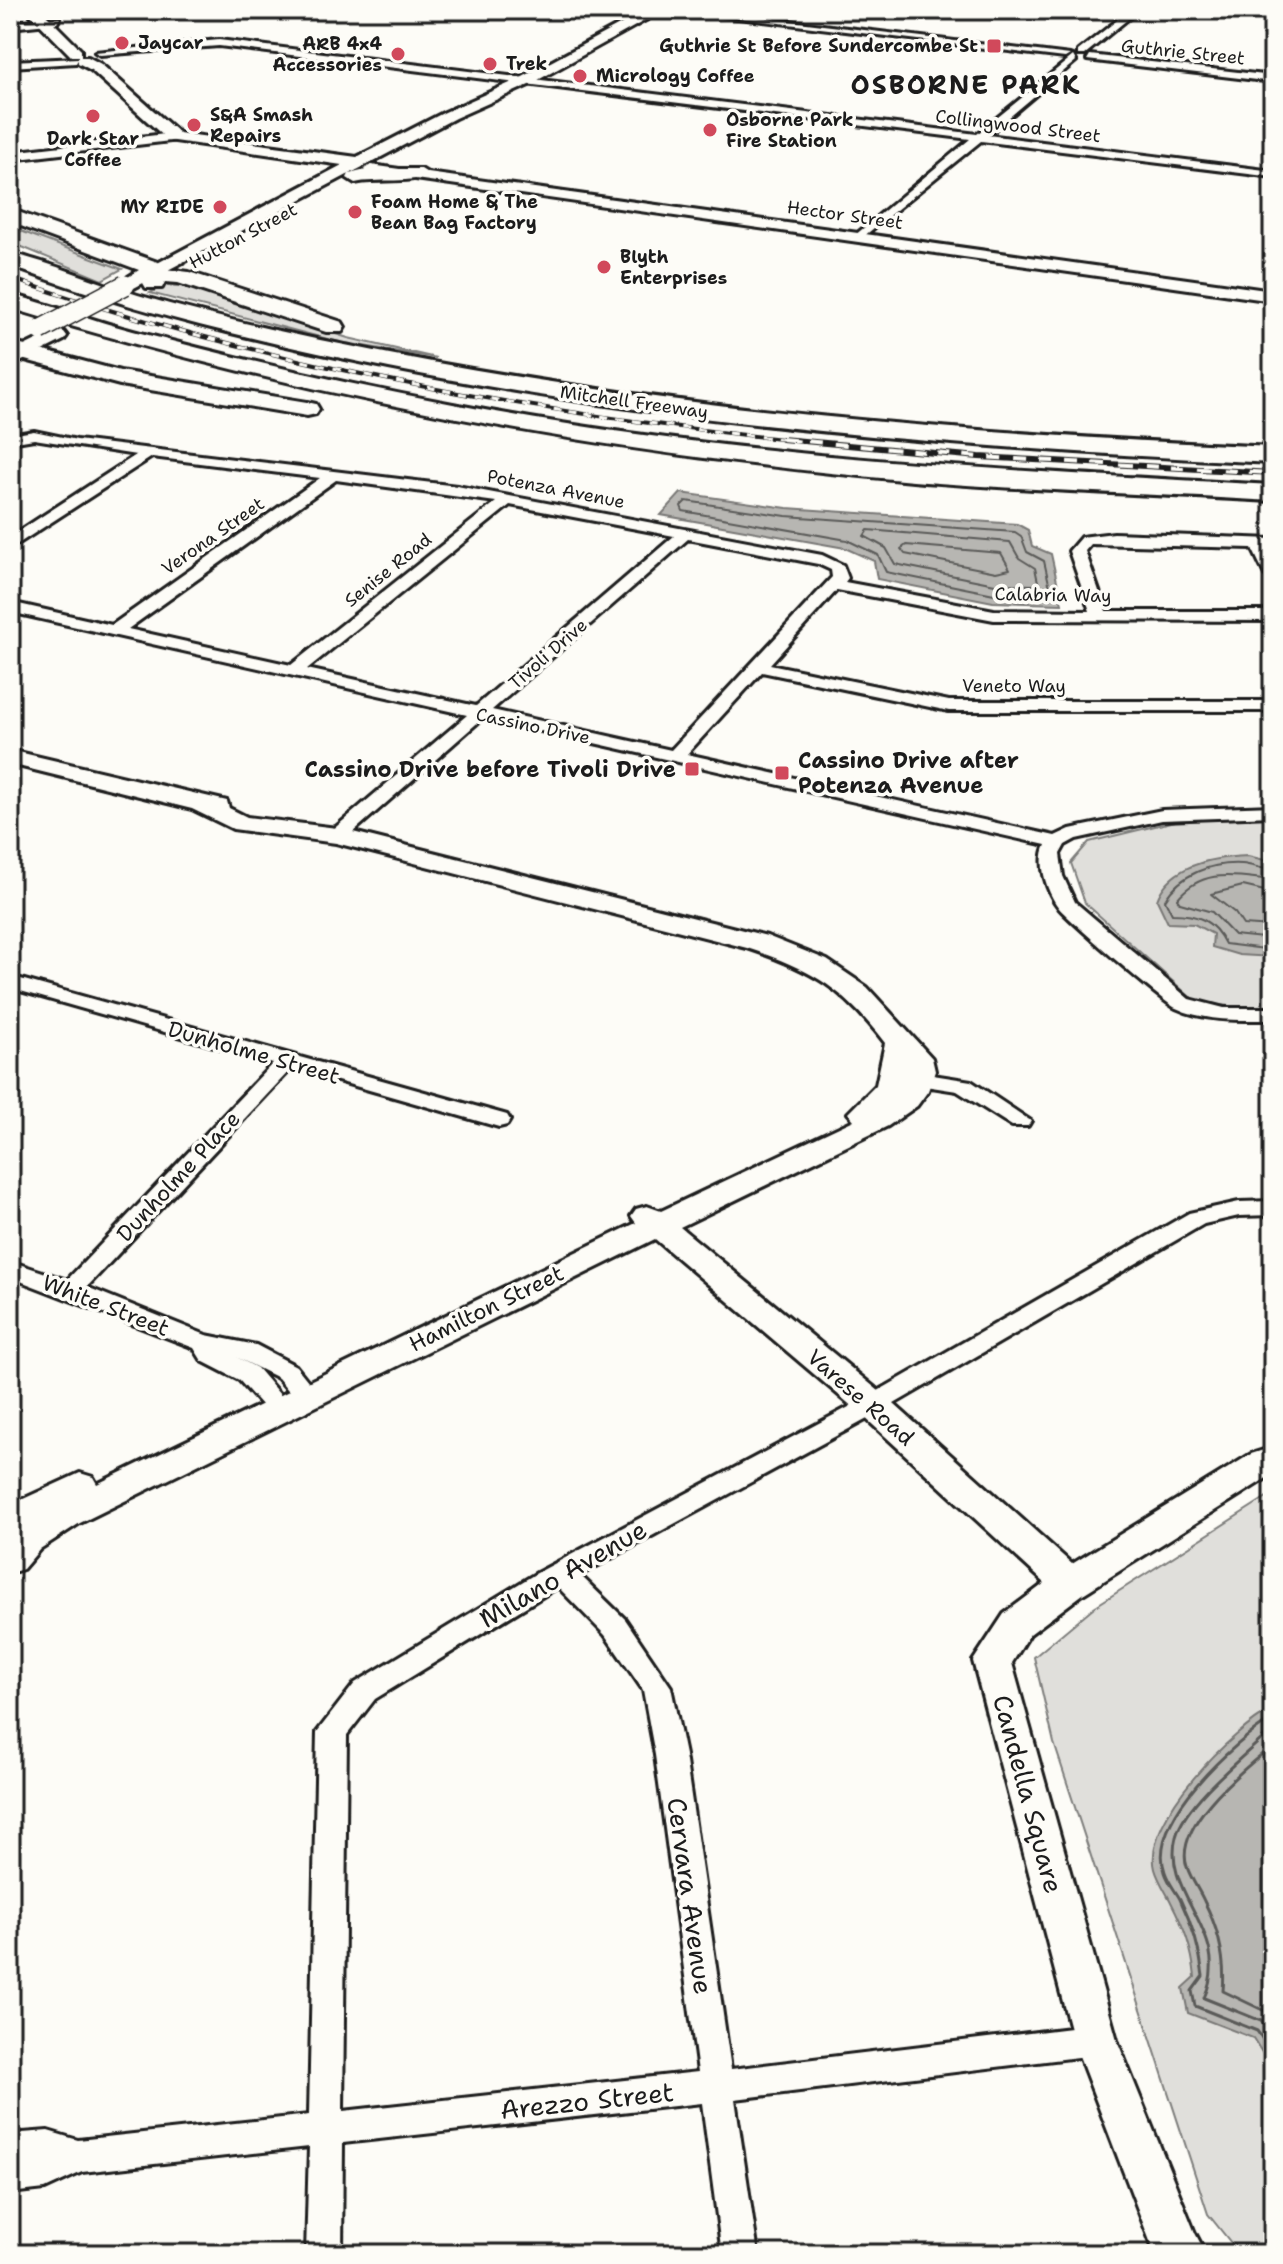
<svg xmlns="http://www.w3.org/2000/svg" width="1283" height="2264" viewBox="0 0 1283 2264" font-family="'Shantell Sans',sans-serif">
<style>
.green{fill:#e0dfdb;stroke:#7e7e7c;stroke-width:2}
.water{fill:#b7b6b2;stroke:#797876;stroke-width:2}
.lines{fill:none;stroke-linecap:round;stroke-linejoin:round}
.shore-far1{stroke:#5a5a58;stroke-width:2}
.shore{stroke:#5a5a58;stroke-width:3}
.street-casing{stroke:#1c1c1c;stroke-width:6}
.secondary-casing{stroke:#1c1c1c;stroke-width:6}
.primary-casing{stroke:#1c1c1c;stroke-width:6}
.highway-casing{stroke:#1c1c1c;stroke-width:6}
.street{fill:#fdfcf7;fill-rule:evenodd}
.secondary{fill:#fdfcf7;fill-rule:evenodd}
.primary{fill:#fdfcf7;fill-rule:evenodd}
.highway{fill:#fdfcf7;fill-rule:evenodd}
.rail-far1-casing{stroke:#1c1c1c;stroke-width:4}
.rail-casing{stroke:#1c1c1c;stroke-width:6}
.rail-far1{stroke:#fdfcf7;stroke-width:3;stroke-dasharray:8;stroke-linecap:butt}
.rail{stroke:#fdfcf7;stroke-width:4;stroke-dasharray:13;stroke-linecap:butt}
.primary-bridge-casing{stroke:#1c1c1c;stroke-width:22;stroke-linecap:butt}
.primary-bridge{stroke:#fdfcf7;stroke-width:19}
.poi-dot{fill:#d1495b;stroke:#fdfcf7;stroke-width:3}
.labels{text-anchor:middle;stroke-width:7;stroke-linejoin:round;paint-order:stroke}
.far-poi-label{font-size:18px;font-weight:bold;fill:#1c1c1c;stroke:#fdfcf7;text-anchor:start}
.far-street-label{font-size:18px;fill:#1c1c1c;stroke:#fdfcf7}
.poi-label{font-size:22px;font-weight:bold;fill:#1c1c1c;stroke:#fdfcf7;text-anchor:start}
.street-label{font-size:22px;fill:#1c1c1c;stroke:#fdfcf7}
.far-district-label{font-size:26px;font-weight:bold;letter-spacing:2px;fill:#1c1c1c;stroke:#fdfcf7}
.near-street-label{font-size:26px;fill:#1c1c1c;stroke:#fdfcf7}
</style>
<rect width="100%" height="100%" fill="#fdfcf7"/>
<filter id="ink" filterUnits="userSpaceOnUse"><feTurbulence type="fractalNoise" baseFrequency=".0125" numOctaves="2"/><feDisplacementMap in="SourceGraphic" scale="16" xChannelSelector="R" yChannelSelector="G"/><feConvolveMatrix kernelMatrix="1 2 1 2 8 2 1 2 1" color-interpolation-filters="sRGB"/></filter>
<g filter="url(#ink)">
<!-- green -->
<path class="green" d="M10,227L122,269L102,280L10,242Z
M166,285L189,287L348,338L436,358L339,342L150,293Z
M1273,816V1010L1197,1003L1085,903L1071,863L1089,842L1192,817Z
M1273,1493V2254H1240L1208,2214L1054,1743L1034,1657L1094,1607Z"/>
<!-- water -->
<path class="water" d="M681,493L787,508L1017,524L1028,530L1032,546L1051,554L1062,604L993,602L877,579L874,561L845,548L661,515Z
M1248,856L1273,862V957L1239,955L1212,947L1213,934L1194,924L1168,923L1157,900C1170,864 1214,857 1248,856Z
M1273,1709V2070L1253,2038L1188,2013L1183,1988L1195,1977C1192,1948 1184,1927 1171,1902C1166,1892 1158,1880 1155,1869C1142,1819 1232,1730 1273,1709Z"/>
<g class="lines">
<!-- shore-far1 -->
<path class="shore-far1" d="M686,501L786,516L1015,532L1021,536L1027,552L1044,561L1051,592L1047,595L994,594L886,572L878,555L847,540L683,511L681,506Z
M868,530L1010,542L1019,558L1035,568L1038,582L1035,585L995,584L895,564L886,548L864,536Z
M906,545L1001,553L1010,569L996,572L905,554L901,549Z
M1273,870C1262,869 1252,865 1242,864C1212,862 1180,874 1165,900L1172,914C1198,914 1213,920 1225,944L1273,950
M1273,880C1238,877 1204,866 1177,899L1180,903L1212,912L1234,935L1273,939
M1273,893L1243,886L1211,894L1235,913L1243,925L1273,927"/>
<!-- shore -->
<path class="shore" d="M1273,1718C1234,1742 1146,1820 1165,1872C1168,1882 1175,1890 1180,1899C1192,1924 1200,1949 1203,1976L1192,1991L1195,2006L1257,2031L1273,2053
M1273,1729C1246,1754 1185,1802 1176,1837C1161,1895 1234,1932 1204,1998L1261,2021L1273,2035
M1273,1745C1244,1769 1173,1824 1187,1867C1191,1879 1199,1890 1204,1901C1219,1930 1226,1958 1223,1991L1273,2015"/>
<defs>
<path id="street" d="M673,10H700L1070,55L1065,58Z
M1130,10H1139L1084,55H1078V51Z
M60,18L57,23L10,28V22Z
M219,40L977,134L1073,56L1076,61L988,135L1273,171V177L981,141L858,241L852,238L854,236L970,139L219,46L100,55L95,52Z
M1090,55L1273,76V82L1087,60Z
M79,58L76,63L10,67V61Z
M34,431L77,440L457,486L822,555L843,565L848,578L845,582L994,610L1090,611L1069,551L1081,537L1114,533L1273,539V549L1267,548L1273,560V580L1265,575L1252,548L1091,544L1085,551L1106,611H1273V621L994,620L837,590L770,664L949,701H1273V711H949L762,672L687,754L1055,836L1070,829L1162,810L1273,806V816L1162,820L1076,839L1065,845L1060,854L1063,876L1075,902L1189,999L1224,1008H1273V1020C1241,1020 1206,1022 1176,1008C1163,1002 1070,921 1059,908C1047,893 1037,863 1046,845L483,718L344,840H330L328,836L330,832L467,715L10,612V602L112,625L320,478L152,457L10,549V537L136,455L34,439L10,443V435ZM336,480L496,502L291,665L128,629ZM510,505L674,536L476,706L307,669ZM688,539L818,564L831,570L832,577L671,750L492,710Z
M10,976L507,1115L510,1120L507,1125L499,1127L292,1068L87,1287L206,1335L256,1345L296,1366L320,1396L316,1402L307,1405L298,1402L278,1378L236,1357L257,1368L293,1410L289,1416L280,1419L271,1416L239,1380L202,1361L194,1348L10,1277V1261L67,1280L273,1063L10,988Z
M901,1070L971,1081L1031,1121L1028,1126H1012L957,1091L893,1081L890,1076Z
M1273,1201V1215L1239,1216L1204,1224L882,1411L580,1575L625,1619L671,1687L685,1755L731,2069L1095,2025L1107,2029L1111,2040L1107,2051L1095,2055L735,2099L758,2254H722L702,2103L343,2143L342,2254H306L309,2147L82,2172L45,2189L10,2193V2134L48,2131L78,2140L309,2115L317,1732L355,1683L535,1574L864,1399L1189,1213L1239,1202ZM558,1587L605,1635L643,1690L655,1755L698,2072L343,2111L347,1735L375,1699Z"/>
<path id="secondary" d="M174,133L181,137L179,140L10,160V152Z
M371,165L1273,291V301L366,172L364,169Z
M10,750L227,801L229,808L247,817L337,828L767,936L827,960L867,987L932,1058L935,1071L928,1091L917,1106L888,1126L680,1227L885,1396L1072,1564L1251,1454L1273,1447V1474L1083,1594L1030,1634L1012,1663L1117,2040L1195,2233L1206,2254H1155L1153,2249L1073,2040L973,1661L1004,1614L1045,1583L861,1414L655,1239L80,1523L40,1549L23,1569L10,1573V1505L80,1473L93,1477L97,1484L636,1223L631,1216L636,1209L647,1206L661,1211L854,1120L848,1113L876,1085L885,1043C843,988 813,970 747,948L336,843L233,829L192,809L10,764Z"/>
<path id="primary" d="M26,10H41L81,50V56H71Z
M647,10H664L529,85L455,118L132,289H118L116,285L342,165L168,140L91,70L78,63V57H88L101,64L179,133L357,157L445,112L519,79Z
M370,169H421L429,174C417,184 374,178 355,183L347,178L349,174Z
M57,330L64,332L67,336L64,340L10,367V353Z"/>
<path id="highway" d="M10,209L163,264L165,269L189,272L342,322L345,327L342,332H326L178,283L165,282L162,288H146L143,283L131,282L128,277L139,270L10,222Z
M10,253C53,263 95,282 138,295C206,315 276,331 345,345C651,408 961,434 1273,447V463C976,449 681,426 389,368C261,342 133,312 10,266Z
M10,294C52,305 92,320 133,331C239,359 346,384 453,404C727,457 996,470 1273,485V501C1153,494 1033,491 913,481C606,454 305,398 10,308Z
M10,342L120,371L307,402L316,404L319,409L316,414L307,416L120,385L10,356Z"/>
</defs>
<!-- street casing -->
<use href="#street" class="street-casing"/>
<!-- secondary casing -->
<use href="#secondary" class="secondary-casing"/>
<!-- primary casing -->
<use href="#primary" class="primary-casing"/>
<!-- highway casing -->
<use href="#highway" class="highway-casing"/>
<!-- street -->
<use href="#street" class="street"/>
<!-- secondary -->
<use href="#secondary" class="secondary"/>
<!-- primary -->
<use href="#primary" class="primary"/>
<!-- highway -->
<use href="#highway" class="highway"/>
<defs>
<path id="rail-far1" d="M10,278C265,366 532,413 800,441"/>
<path id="rail" d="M782,439L979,457L1273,473"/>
</defs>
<!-- rail-far1 casing -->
<use href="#rail-far1" class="rail-far1-casing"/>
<!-- rail casing -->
<use href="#rail" class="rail-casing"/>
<!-- rail-far1 -->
<use href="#rail-far1" class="rail-far1"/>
<!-- rail -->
<use href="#rail" class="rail"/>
<defs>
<path id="primary-bridge" d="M40,330L125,285"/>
</defs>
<!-- primary-bridge casing -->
<use href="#primary-bridge" class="primary-bridge-casing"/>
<!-- primary-bridge -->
<use href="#primary-bridge" class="primary-bridge"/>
</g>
</g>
<!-- markers -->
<g class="poi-dot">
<circle cx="122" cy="43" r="8"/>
<rect x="986" y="38" width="16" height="16" rx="4"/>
<circle cx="398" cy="54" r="8"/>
<circle cx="490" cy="64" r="8"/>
<circle cx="580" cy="76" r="8"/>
<circle cx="93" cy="116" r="8"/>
<circle cx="194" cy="125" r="8"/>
<circle cx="710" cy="130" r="8"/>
<circle cx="220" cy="207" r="8"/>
<circle cx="355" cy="212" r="8"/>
<circle cx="604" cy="267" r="8"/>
<rect x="684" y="761" width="16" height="16" rx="4"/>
<rect x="774" y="765" width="16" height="16" rx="4"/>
</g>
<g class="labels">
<!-- far-poi labels -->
<g class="far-poi-label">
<text x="138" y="49">Jaycar</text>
<text x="382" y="50" text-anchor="end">ARB 4x4<tspan x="382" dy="21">Accessories</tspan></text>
<text x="978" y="52" text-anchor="end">Guthrie St Before Sundercombe St</text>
<text x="506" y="70">Trek</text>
<text x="596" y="82">Micrology Coffee</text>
<text x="210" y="121">S&amp;A Smash<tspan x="210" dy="21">Repairs</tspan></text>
<text x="726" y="126">Osborne Park<tspan x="726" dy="21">Fire Station</tspan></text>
<text x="93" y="145" text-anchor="middle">Dark Star<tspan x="93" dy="21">Coffee</tspan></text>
<text x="371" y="208">Foam Home &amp; The<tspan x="371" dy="21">Bean Bag Factory</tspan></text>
<text x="204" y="213" text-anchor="end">MY RIDE</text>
<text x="620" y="263">Blyth<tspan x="620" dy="21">Enterprises</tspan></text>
</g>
<!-- far-street labels -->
<g class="far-street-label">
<text transform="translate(1183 52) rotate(6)" y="6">Guthrie Street</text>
<text transform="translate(1018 126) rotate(7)" y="6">Collingwood Street</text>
<text transform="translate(845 215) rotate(8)" y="6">Hector Street</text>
<text transform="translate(243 236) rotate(-28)" y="6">Hutton Street</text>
<text transform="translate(634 402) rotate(8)" y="6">Mitchell Freeway</text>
<text transform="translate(556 489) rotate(11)" y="6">Potenza Avenue</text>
<text transform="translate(213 536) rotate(-35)" y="6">Verona Street</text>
<text transform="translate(388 570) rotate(-39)" y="6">Senise Road</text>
<text transform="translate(1053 595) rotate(1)" y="6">Calabria Way</text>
<text transform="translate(548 654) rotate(-41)" y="6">Tivoli Drive</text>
<text x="1014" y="692">Veneto Way</text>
<text transform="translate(533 726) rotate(12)" y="6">Cassino Drive</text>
</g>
<!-- poi labels -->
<g class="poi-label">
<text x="798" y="768">Cassino Drive after<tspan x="798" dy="25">Potenza Avenue</tspan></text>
<text x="676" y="777" text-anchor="end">Cassino Drive before Tivoli Drive</text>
</g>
<!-- street labels -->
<g class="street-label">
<text transform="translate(254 1052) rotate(16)" y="8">Dunholme Street</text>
<text transform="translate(178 1176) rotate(-47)" y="8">Dunholme Place</text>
<text transform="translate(106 1305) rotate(21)" y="8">White Street</text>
<text transform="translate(486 1308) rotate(-26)" y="8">Hamilton Street</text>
<text transform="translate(861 1397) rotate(41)" y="8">Varese Road</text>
</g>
<!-- far-district labels -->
<g class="far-district-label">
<text x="966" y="94">OSBORNE PARK</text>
</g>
<!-- near-street labels -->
<g class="near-street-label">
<text transform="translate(563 1574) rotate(-30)" y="9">Milano Avenue</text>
<text transform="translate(1028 1794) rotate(75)" y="9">Candella Square</text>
<text transform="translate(690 1896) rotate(82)" y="9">Cervara Avenue</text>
<text transform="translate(587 2101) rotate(-6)" y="9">Arezzo Street</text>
</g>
</g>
<!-- margin -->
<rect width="1283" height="2264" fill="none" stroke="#fdfcf7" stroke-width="40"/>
<rect x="20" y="20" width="1243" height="2224" fill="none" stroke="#1c1c1c" stroke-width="3" filter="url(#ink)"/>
</svg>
